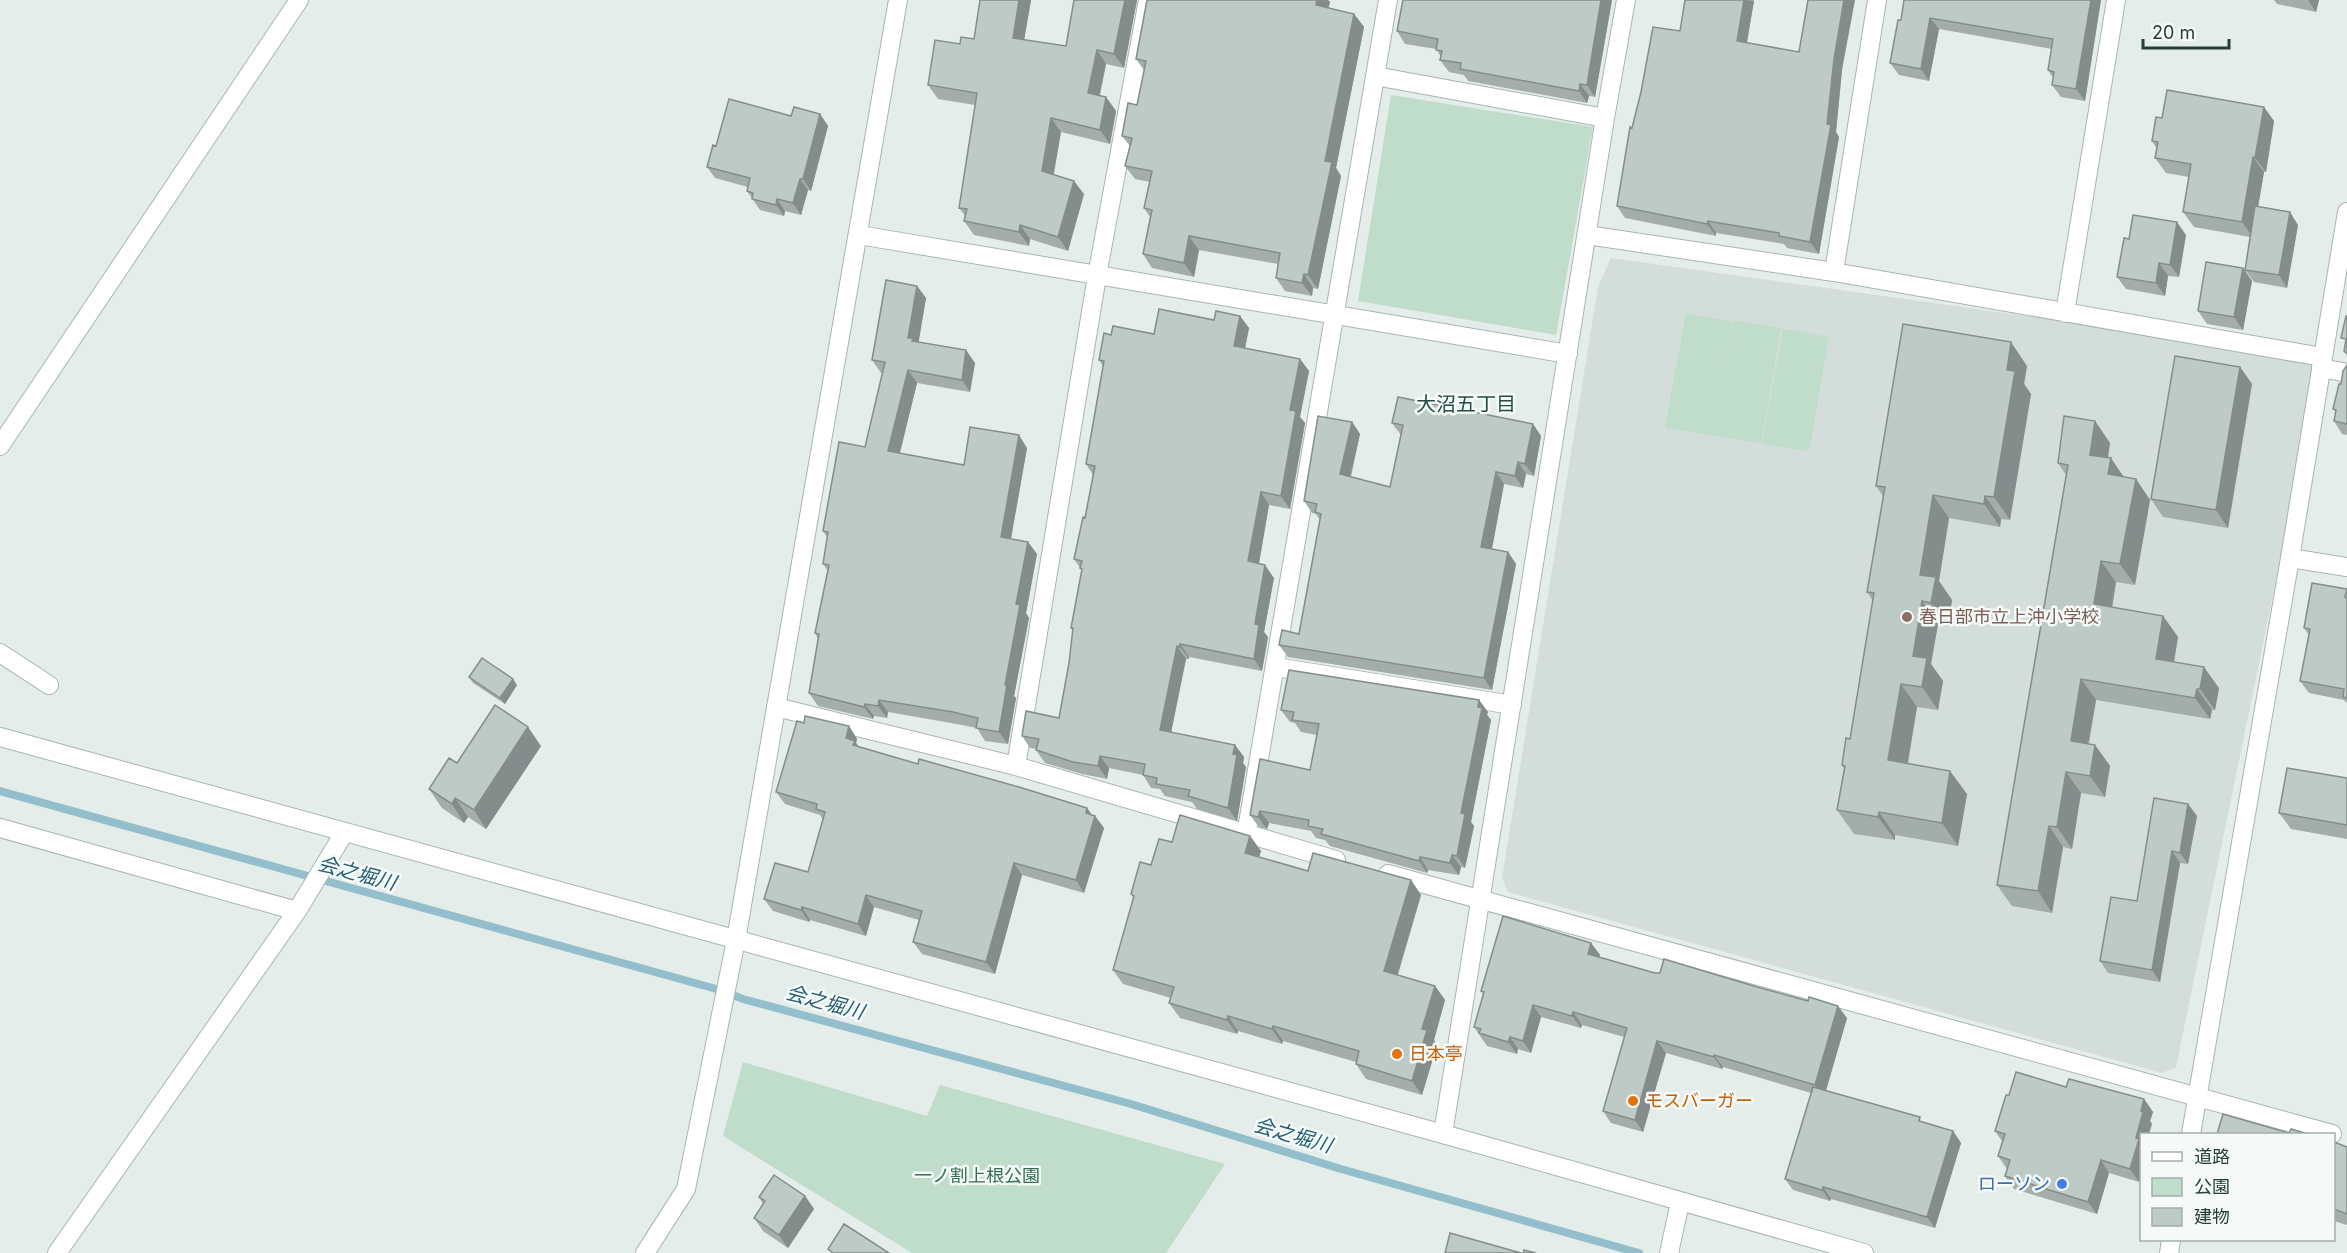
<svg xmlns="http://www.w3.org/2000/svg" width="2347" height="1253" viewBox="0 0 2347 1253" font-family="Inter,'Noto Sans JP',sans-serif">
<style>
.built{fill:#d3ddd9}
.green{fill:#c0dcca}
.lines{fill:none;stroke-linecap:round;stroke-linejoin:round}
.stream{stroke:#93bfcc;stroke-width:8}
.minor-casing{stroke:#a8b5b1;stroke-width:20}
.tertiary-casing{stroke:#a8b5b1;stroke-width:20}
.minor{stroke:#fff;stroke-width:18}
.tertiary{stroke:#fff;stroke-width:18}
.wall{fill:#a3aeaa}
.shaded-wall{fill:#848d8b}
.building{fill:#bdcac6;stroke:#848d8b;stroke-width:1.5}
.education-dot{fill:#8d6e63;stroke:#f5f9f8;stroke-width:2}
.food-dot{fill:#e8710a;stroke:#f5f9f8;stroke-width:2}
.shop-dot{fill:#3f7fe0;stroke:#f5f9f8;stroke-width:2}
.labels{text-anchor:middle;stroke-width:5;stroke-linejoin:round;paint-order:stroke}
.education-label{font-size:18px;fill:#785e54;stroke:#f5f9f8;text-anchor:start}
.food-label{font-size:18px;fill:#c56008;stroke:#f5f9f8;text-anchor:start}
.park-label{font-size:18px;fill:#337050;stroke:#f5f9f8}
.shop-label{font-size:18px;fill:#366cbe;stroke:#f5f9f8;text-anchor:end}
.neighbourhood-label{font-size:20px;fill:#234e47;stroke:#f5f9f8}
.water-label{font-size:20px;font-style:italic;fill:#256074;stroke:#f5f9f8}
</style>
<rect width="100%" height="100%" fill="#e5edea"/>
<!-- built -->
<path class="built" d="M1611,258L2322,357L2176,1067L2162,1073L1508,892L1502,878L1598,287Z"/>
<!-- green -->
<path class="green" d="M1391,95L1593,127L1556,335L1358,301Z
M1686,313L1733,322L1725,369L1734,320L1781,328L1761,443L1665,428Z
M1783,329L1829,337L1809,451L1762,444Z
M743,1062L927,1116L940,1085L1225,1164L1166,1253H912L723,1136Z"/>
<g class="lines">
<!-- stream -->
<path class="stream" d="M0,791L720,990L743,999L1131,1104L1341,1169L1639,1253"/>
<defs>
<path id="minor" d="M1375,76L1605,118
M859,235L1568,354
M1587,235L1834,272L2322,357
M1834,272L1877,0
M2065,313L2116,0
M2321,368L2347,373
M2290,558L2347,567
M0,653L49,685
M1276,667L1512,705
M776,707L1016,766L1336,860
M1016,766L1097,276L1148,0
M0,828L297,911
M1246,835L1388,0
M1388,874L2332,1134
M1443,1134L1605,118L1626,0
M57,1253L297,911L344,833
M645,1253L686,1189L736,940
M1669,1253L1680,1202"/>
<path id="tertiary" d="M0,446L299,0
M0,737L1443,1134L1864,1253
M736,940L898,0
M2191,1134L2290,558L2347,212
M2169,1253L2171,1240"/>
</defs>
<!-- minor casing -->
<use href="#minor" class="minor-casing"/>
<!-- tertiary casing -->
<use href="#tertiary" class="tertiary-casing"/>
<!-- minor -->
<use href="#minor" class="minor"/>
<!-- tertiary -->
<use href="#tertiary" class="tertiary"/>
</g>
<!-- wall -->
<path class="wall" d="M980,0H1031L1024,40L1066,46L1074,0H1137L1124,68L1106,64L1100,96L1106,97L1116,111L1110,144L1061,132L1053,175L1084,194L1068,251L1030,239L1029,246L974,235L964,221L965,216L959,208L975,105L938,99L928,85L960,44L974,39Z
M1147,0H1328L1330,2L1328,8L1354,14L1364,27L1336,168L1341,176L1318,289L1313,288L1312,296L1285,291L1276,278L1278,264L1199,250L1194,277L1152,268L1143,254L1150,217L1144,208L1150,182L1135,179L1125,166L1130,146L1122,136L1137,105L1144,70L1136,59Z
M1403,0H1612L1595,97L1589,96L1587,103L1468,81L1464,75L1449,72L1440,60L1441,57L1436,49L1405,44L1397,31Z
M1685,0H1754L1747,43L1842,70L1836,132L1839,137L1819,254L1787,248L1784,244L1716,233V236L1625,218L1617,206L1632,128L1680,31Z
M1904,0H2101L2085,101L2061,97L2052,85L2053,78L2048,70L2052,49L1939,29L1929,81L1899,75L1890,63L1901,20Z
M2274,0H2319L2316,12L2277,4Z
M820,114L828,126L811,191L808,190L801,215L785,211L784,216L760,210L747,191L748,187L715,178L707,167L716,146L791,116Z
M2274,121L2266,172H2264L2258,207L2298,225L2287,288L2254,282L2245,270L2250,237L2194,227L2183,212L2189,177L2166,173L2155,158L2157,149L2152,141Z
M2186,235L2179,277L2168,276L2165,296L2126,289L2117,277L2129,239Z
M2243,268L2252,281L2243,330L2207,324L2198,311Z
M917,286L926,298L918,342L975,363L970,392L917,383L900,453L964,465L1027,448L1011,539L1028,542L1037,554L1026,613L1029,618L1014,696L1016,698L1008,744L985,741L977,728L962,725L888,712L887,718L874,716L873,719L818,706L809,693L818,639L815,633L828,571L823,564L827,537L823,531L865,447L883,373H881L872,360Z
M1240,316L1249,328L1245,348L1300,359L1309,371L1300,417L1305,423L1290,509L1269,505L1259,564L1274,578L1264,632L1268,637L1262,671L1189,657V659H1186L1171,732L1235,745L1244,757L1243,763L1246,767L1237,821L1197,809L1192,802L1165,796L1160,789L1151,788L1143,775L1109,768L1107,779L1082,774L1045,763L1036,750L1037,749L1030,748L1022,736L1059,718L1069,663L1073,631L1071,628L1082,571L1074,559L1085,518L1093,475L1086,464L1103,366L1099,360L1111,335L1154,334L1214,320Z
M2347,365V435L2342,434L2334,421L2336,412L2333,409Z
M2027,366L2024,384L2031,394L2010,520L2001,519L2000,527L1949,518L1939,581L1952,600L1948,626L1938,624L1931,664L1943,681L1938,710L1917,707L1908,764L1967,794L1958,846L1895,835V840L1854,834L1837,810L1844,769L1842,765L1850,739L1873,601L1867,592L1883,496L1876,486Z
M2240,367L2252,384L2228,528L2163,517L2151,499Z
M2095,421L2110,443L2108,458L2124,477L2136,479L2150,500L2135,585L2116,582L2112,607L2163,616L2178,637L2174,662L2219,688L2215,710H2212L2210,719L2096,700L2089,744L2095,745L2110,766L2105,797L2081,793L2072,849L2063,847L2052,913L2012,906L1997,885L2066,475L2058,463Z
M1352,422L1360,434L1351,477L1390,487L1401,435L1392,423L1533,424L1541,436L1534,476L1526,474L1523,488L1504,484L1492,549L1508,552L1516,564L1492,690L1288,657L1279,645L1299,634L1320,520L1316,514L1312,513L1304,501Z
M2347,590V703L2344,700L2309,693L2300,681L2309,635L2304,628Z
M469,677L517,685L505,704L473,683Z
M1479,700L1488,712L1487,715L1491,720L1471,822L1474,826L1465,868L1461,867L1459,875L1428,870L1427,873L1330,846L1325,840L1316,838L1311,831L1269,823L1267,829L1259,827L1250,815L1310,770L1317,735L1301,732L1295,723L1290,722L1281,710Z
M804,723L849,726L857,739L856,743L859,747L918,764L1087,808L1092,815L1095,816L1104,828L1084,893L1022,875L995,974L922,954L913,942L919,920L874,907L866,936L810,920L809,922L773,911L764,899L808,872L823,820L820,815L785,804L776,792Z
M541,746L486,829L468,817L464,823L442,808L429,789L457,763Z
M2347,778V839L2291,829L2279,813Z
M2188,804L2197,816L2188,864L2180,863L2160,982L2108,973L2100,961L2137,901Z
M1250,836L1261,851L1259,857L1308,871L1411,880L1421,895L1398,975L1435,986L1445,1000L1434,1040L1437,1045L1422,1095L1366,1079L1356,1064V1062L1283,1041L1282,1044L1238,1031L1237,1034L1180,1018L1169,1003L1171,998L1123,984L1113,970L1134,899L1131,894L1151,865L1172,842Z
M1591,943L1600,955L1599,957L1655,973L1847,1018L1826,1091L1953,1131L1961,1143L1935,1228L1831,1199L1830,1201L1793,1190L1785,1179L1811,1093L1723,1067L1722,1069L1666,1053L1643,1132L1611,1123L1603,1111L1624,1037L1582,1025L1581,1028L1541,1017L1531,1053L1518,1049L1517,1054L1487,1046L1474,1027L1483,994L1481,991Z
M2066,1087L2144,1099L2153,1112L2150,1121L2152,1124L2142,1134V1172L2139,1182L2109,1173L2097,1214L2014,1189L2005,1176L2007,1169L1998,1156L2002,1141L1995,1131L2009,1095Z
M2334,1142L2347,1147V1225L2334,1221Z
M805,1196L814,1209L788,1248L763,1231L754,1218L763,1204L759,1197Z"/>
<!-- shaded-wall -->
<path class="shaded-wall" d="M1019,0H1031L1022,52L1013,38Z
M1125,0H1137L1124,68L1114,54Z
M1317,0H1328L1330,2L1326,19L1316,5Z
M1601,0H1612L1595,97L1587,85Z
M1744,0L1754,1L1745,53L1737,41Z
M1844,0H1855L1842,70L1836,132L1839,137L1819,254L1810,242L1827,124L1834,59Z
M2091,0H2101L2085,101L2076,89Z
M2308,0H2319L2316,12Z
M1354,14L1364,27L1336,168L1341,176L1318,289L1308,275L1325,161Z
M1930,18L1939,29L1929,81L1921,69Z
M1097,50L1106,64L1097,106L1088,93Z
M1580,84L1589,96L1587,103L1579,91Z
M1106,97L1116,111L1110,144L1100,130Z
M2264,107L2274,121L2266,172L2255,158Z
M820,114L828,126L811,191L803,179Z
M1051,118L1061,132L1052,185L1042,171Z
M2253,157L2264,172L2253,237L2242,222Z
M800,179L808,190L801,215L793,203Z
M1074,181L1084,194L1068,251L1058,237Z
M777,199L785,211L784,216L776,205Z
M2290,212L2298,225L2287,288L2279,275Z
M1708,221L1716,233V236L1707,224Z
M2177,222L2186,235L2179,277L2170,265Z
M1020,225L1030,239L1029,246L1019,232Z
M1189,236L1199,250L1194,277L1184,263Z
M2159,263L2168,276L2165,296L2156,283Z
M2243,268L2252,281L2243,330L2234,317Z
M1304,274L1313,288L1312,296L1302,283Z
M917,286L926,298L918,346L908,338Z
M1240,316L1249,328L1243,358L1234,346Z
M2011,342L2027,366L2024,384L2031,394L2010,520L1994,497L2007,370Z
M966,350L975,363L970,392L962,380Z
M1300,359L1309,371L1300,417L1305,423L1290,509L1281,496L1290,410Z
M2240,367L2252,384L2228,528L2216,510Z
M908,370L917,383L897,464L888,451Z
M2095,421L2110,443L2105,476L2090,455Z
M1352,422L1360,434L1348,486L1340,474Z
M1533,424L1541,436L1534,476L1525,464Z
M1019,435L1027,448L1009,549L1001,537Z
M2111,458L2125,479L2108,474Z
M1518,462L1526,474L1523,488L1515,476Z
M1496,472L1504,484L1490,559L1481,547Z
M2136,479L2150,500L2135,585L2120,564Z
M1261,492L1269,505L1257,574L1248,561Z
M1933,495L1949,518L1939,581L1952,600L1948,626L1931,603L1920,575Z
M1985,496L2001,519L2000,527L1984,504Z
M1028,542L1037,554L1026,613L1029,618L1014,696L1016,698L1008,744L999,732L1016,604Z
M1508,552L1516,564L1492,690L1484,678Z
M2101,561L2116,582L2109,626L2094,604Z
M1265,565L1274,578L1264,632L1268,637L1262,671L1254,659L1255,624Z
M1922,601L1938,624L1931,664L1943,681L1938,710L1922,687L1913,656Z
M2163,616L2178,637L2171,680L2156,659Z
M1180,644L1189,657V659L1180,647Z
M1177,646L1186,659L1169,743L1160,730Z
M2204,667L2219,688L2215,710L2200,689Z
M513,679L517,685L505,704L500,698Z
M2081,679L2096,700L2085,762L2071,741Z
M1901,684L1917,707L1904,784L1888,760Z
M2197,689L2212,710L2210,719L2195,698Z
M879,700L888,712L887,718L878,706Z
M1479,700L1488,712L1487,715L1491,720L1471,822L1474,826L1465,868L1457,856L1461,813Z
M865,704L874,716L873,719L864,707Z
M849,726L857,739L856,743L863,753L846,738Z
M528,727L541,746L486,829L474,810Z
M1235,745L1244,757L1243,763L1246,767L1237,821L1228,808L1233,754Z
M2095,745L2110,766L2105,797L2090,776Z
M1100,756L1109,768L1107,779L1098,766Z
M1950,771L1967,794L1958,846L1942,823Z
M2066,772L2081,793L2072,849L2057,827Z
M455,798L468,817L464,823L452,804Z
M2188,804L2197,816L2188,864L2180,853Z
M1087,808L1094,818L1095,816L1104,828L1084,893L1076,880Z
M1260,811L1269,823L1267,829L1258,817Z
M1879,812L1895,835V840L1878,817Z
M2049,826L2063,847L2052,913L2038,891Z
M1250,836L1261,851L1256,868L1245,853Z
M2172,851L2180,863L2160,982L2152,970Z
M1452,855L1461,867L1459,875L1450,863Z
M1420,857L1428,870L1427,873L1419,861Z
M1014,863L1022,875L995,974L986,962Z
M1411,880L1421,895L1394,986L1384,971Z
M866,895L874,907L866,936L858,924Z
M802,907L810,920L809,922L801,910Z
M1591,943L1600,955L1596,966L1588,954Z
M1435,986L1445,1000L1434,1040L1437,1045L1422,1095L1412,1081L1422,1029Z
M1533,1005L1541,1017L1531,1053L1523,1041Z
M1838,1006L1847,1018L1824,1097L1815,1085Z
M1573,1012L1582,1025L1581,1028L1572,1016Z
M1228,1016L1238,1031L1237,1034L1227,1020Z
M1273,1026L1283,1041L1282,1044L1272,1029Z
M1510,1037L1518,1049L1517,1054L1508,1042Z
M1657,1041L1666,1053L1643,1132L1635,1120Z
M1714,1055L1723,1067L1722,1069L1714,1057Z
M2144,1099L2153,1112L2150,1121L2152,1124L2149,1134H2142V1172L2139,1182L2130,1169L2141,1111Z
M1953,1131L1961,1143L1935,1228L1927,1217Z
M2101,1160L2109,1173L2097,1214L2088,1202Z
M1823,1187L1831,1199L1830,1201L1822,1190Z
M805,1196L814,1209L788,1248L779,1235Z"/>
<!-- building -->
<path class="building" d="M980,0H1019L1013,38L1066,46L1074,0H1125L1114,54L1097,50L1088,93L1106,97L1100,130L1051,118L1042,171L1074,181L1058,237L1020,225L1019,232L964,221L967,209L959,208L977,93L928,85L935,40L960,44L961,37L974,39Z
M1147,0H1317L1316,5L1354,14L1325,161L1332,162L1308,275L1304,274L1302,283L1276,278L1280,253L1189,236L1184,263L1143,254L1152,210L1144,208L1152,171L1125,166L1132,138L1122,136L1128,103L1137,105L1146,61L1136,59Z
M1403,0H1601L1587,85L1580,84L1579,91L1460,69L1461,63L1440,60L1442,51L1436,50L1438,39L1397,31Z
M1685,0H1744L1737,41L1799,52L1808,0H1844L1834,59L1827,124L1831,125L1810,242L1779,236V233L1708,221L1707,224L1617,206L1630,127L1632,128L1641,92L1653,27L1680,31Z
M1904,0H2091L2076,89L2052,85L2054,72L2048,70L2053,39L1930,18L1921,69L1890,63L1898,20H1901Z
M2167,90L2264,107L2255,158L2253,157L2242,222L2183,212L2191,164L2155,158L2158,142L2152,141L2156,117L2162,118Z
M729,99L791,116L794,107L820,114L803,179H800L793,203L777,199L776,205L752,199L753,193L747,191L750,178L707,167L713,145L716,146Z
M2255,206L2290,212L2279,275L2245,270Z
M2133,215L2177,222L2170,265L2159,263L2156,283L2117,277L2124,238L2129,239Z
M2206,262L2243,268L2234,317L2198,311Z
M886,280L917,286L908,338H913L912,341L966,350L962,380L908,370L888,451L964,465L970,427L1019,435L1001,537L1028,542L1016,604L1020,605L1005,685H1007L999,732L976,728L978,718L953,712L879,700L878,706L865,704L864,707L809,693L819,634L815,633L829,565L823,564L828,532L823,531L839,442L865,447L885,362L872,360Z
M1159,309L1214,320L1216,311L1240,316L1234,346L1300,359L1290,410L1296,411L1281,496L1261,492L1248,561L1265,565L1255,624L1259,625L1254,659L1180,644V647L1177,646L1160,730L1235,745L1233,754L1237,755L1228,808L1188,796L1190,790L1156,784L1157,778L1143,775L1145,764L1100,756L1098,766L1073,762L1036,750L1039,739L1022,736L1026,711L1059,718L1069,663L1073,628H1071L1082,569L1080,568L1082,561L1074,559L1083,517L1085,518L1095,466L1086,464L1104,361L1099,360L1104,333L1111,335L1113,326L1154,334Z
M2346,316H2347V354L2344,351L2346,339L2341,338Z
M1903,324L2011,342L2007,370L2015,371L1994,497L1985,496L1984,504L1933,495L1920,575L1936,577L1931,603L1922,601L1913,656L1927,658L1922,687L1901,684L1888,760L1950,771L1942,823L1879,812L1878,817L1837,810L1845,766L1842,765L1846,738L1850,739L1874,593L1867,592L1885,487L1876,486Z
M2175,356L2240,367L2216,510L2151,499Z
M2347,365V424L2334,421L2336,410L2333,409L2339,384H2341L2343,371Z
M1398,397L1533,424L1525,464L1518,462L1515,476L1496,472L1481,547L1508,552L1484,678L1279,645L1282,630L1299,634L1321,514L1315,512L1317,504L1304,501L1318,416L1352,422L1340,474L1390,487L1403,425L1392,423Z
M2064,416L2095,421L2090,455L2111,458L2108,474L2136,479L2120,564L2101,561L2094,604L2163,616L2156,659L2204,667L2200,689H2197L2195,698L2081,679L2071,741L2095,745L2090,776L2066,772L2057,827L2049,826L2038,891L1997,885L2068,465L2058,463Z
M2312,583L2347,589L2345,597L2347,598V698L2343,697L2344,689L2300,681L2310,629L2304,628Z
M482,658L513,679L500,698L469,677Z
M1289,670L1479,700L1478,707L1482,708L1461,813L1465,814L1457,856L1452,855L1450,863L1420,857L1419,861L1321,834L1323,829L1308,826L1309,820L1260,811L1258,817L1250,815L1260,759L1310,770L1319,724L1292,720L1294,712L1281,710Z
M495,705L528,727L474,810L455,798L452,804L429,789L449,758L457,763Z
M805,716L849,726L846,738L855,741L853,745L918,764L919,759L1019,787L1087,808L1086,813L1095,816L1076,880L1014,863L986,962L913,942L922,911L866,895L858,924L802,907L801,910L764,899L775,863L808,872L825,812L816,809L817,804L776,792L797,721L804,723Z
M2287,768L2347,778V825L2279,813Z
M2154,798L2188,804L2180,853L2172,851L2152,970L2100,961L2111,897L2137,901Z
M1180,815L1250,836L1245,853L1308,871L1313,853L1411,880L1384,971L1435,986L1422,1029L1427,1030L1412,1081L1356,1064L1359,1051L1273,1026L1272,1029L1228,1016L1227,1020L1169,1003L1174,987L1113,970L1134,896L1131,894L1140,862L1151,865L1159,839L1172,842Z
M1503,916L1591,943L1588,954L1655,973H1660L1664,959L1757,987L1808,1001L1809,997L1838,1006L1815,1085L1714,1055V1057L1657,1041L1635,1120L1603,1111L1627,1028L1573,1012L1572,1016L1533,1005L1523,1041L1510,1037L1508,1042L1479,1033L1481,1029L1474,1027L1484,992L1481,991Z
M2016,1072L2066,1087L2069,1079L2144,1099L2141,1111L2143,1112L2136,1138L2139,1139L2130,1169L2101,1160L2088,1202L2005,1176L2010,1160L1998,1156L2005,1134L1995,1131L2006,1095H2009Z
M1813,1087L1920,1117L1919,1121L1953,1131L1927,1217L1823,1187L1822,1190L1785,1179Z
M2223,1114L2289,1133L2291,1129L2308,1134H2217Z
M2334,1142L2347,1147V1214L2334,1209Z
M774,1175L805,1196L779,1235L754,1218L765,1201L759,1197Z
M844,1224L889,1253H832V1252L828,1249Z
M1450,1233L1521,1253H1445Z
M1524,1250L1536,1253H1523Z"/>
<!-- markers -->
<circle class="education-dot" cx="1907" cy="617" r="6"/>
<g class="food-dot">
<circle cx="1397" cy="1054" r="6"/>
<circle cx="1633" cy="1101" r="6"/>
</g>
<circle class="shop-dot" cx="2062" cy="1184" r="6"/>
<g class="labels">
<!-- education labels -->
<g class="education-label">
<text x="1919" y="623">春日部市立上沖小学校</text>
</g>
<!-- food labels -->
<g class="food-label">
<text x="1409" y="1060">日本亭</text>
<text x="1645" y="1107">モスバーガー</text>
</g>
<!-- park labels -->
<g class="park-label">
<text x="977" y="1182">一ノ割上根公園</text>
</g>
<!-- shop labels -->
<g class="shop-label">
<text x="2050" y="1190">ローソン</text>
</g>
<!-- neighbourhood labels -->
<g class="neighbourhood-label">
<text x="1466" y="411">大沼五丁目</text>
</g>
<!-- water labels -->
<g class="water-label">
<text transform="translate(357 873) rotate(15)" y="7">会之堀川</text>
<text transform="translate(825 1002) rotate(15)" y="7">会之堀川</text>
<text transform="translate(1293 1135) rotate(16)" y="7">会之堀川</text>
</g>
</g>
<!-- legend -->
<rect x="2140" y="1133" width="195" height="108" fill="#f5f9f8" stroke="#a2aeac" stroke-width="1.5"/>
<rect x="2152" y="1152" width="30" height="9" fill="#ffffff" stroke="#a2aeac" stroke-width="1.5"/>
<text x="2194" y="1163" font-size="18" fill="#263d39">道路</text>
<rect x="2152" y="1178" width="30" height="18" fill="#c0dcca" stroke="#a2aeac" stroke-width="1.5"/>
<text x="2194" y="1193" font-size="18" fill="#263d39">公園</text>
<rect x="2152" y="1208" width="30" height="18" fill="#bdcac6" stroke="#a2aeac" stroke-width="1.5"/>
<text x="2194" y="1223" font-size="18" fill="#263d39">建物</text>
<!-- scale -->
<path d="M2143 39v9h86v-9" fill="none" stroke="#263d39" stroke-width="3"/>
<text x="2152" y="39" font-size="18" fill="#263d39" stroke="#f5f9f8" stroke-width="4.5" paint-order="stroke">20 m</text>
</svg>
